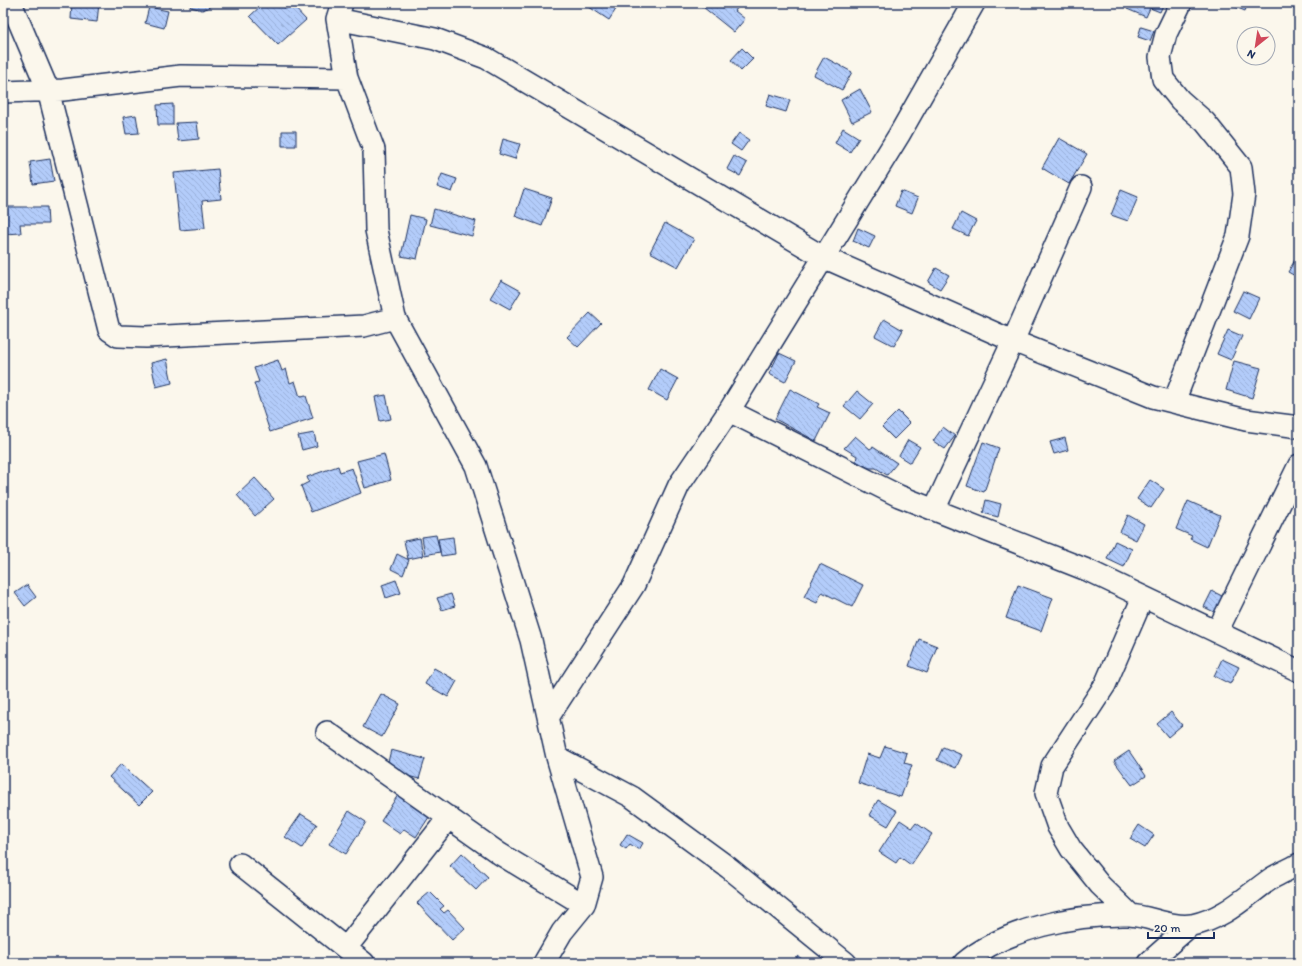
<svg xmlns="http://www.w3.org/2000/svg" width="1302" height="966" viewBox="0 0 1302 966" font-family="Itim,sans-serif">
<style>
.building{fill:url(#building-back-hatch);stroke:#1b2f5e}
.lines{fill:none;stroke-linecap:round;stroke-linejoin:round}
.minor-casing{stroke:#1b2f5e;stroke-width:24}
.minor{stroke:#fbf7ec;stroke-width:21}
</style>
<defs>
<pattern id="building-back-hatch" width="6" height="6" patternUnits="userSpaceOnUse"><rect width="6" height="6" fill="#b3ccfa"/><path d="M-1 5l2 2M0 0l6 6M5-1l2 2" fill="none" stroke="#99b0d9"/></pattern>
</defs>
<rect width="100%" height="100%" fill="#fbf7ec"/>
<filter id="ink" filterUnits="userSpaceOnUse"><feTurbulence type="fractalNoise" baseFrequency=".025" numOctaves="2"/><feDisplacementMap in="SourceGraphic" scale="8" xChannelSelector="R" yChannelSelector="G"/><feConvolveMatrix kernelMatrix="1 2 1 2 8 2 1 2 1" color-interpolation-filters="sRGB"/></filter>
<g filter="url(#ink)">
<!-- building -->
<path class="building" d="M72,3H99L97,22L71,19Z
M187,3H214L208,8L202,10L191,7Z
M264,3H280L286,9L291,4L306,20L278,45L250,16Z
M448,3H464L463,6Z
M583,3H620L609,20Z
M698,3H741L735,11L745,19L734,32Z
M1129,3H1164L1160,12L1150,8L1146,17L1127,9Z
M1229,3H1248L1245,11L1228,4Z
M1299,4V18L1297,17Z
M149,7L168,11L164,28L145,23Z
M1141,27L1154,31L1150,41L1138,37Z
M742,48L753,59L741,71L731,60Z
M824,57L852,72L842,90L814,75Z
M860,89L872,112L852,122L841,100Z
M770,94L790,100L786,112L766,106Z
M173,104V125H158L157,105Z
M136,115L139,133L126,134L123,117Z
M197,122L199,139L178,141L176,123Z
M843,128L859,138L850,152L835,143Z
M282,131H296V146H282Z
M739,133L749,140L741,151L731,144Z
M1059,138L1087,154L1069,184L1042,168Z
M503,139L520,144L515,159L499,154Z
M734,156L747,163L740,176L727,169Z
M50,159L54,181L33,184L30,162Z
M218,169L221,199L202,201L205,228L180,230L174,173Z
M442,174L457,179L452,192L437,187Z
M524,189L552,198L542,226L515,216Z
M1121,190L1138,197L1128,221L1111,215Z
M901,191L918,198L912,213L895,206Z
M4,207H47L48,224H20L21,233L4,234Z
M434,209L476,221L472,236L430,225Z
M961,213L976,221L968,236L953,229Z
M410,215L426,219L417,259L401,256Z
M665,223L694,239L678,267L650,252Z
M858,228L875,236L869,248L853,241Z
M1295,260L1299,262V278L1288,272Z
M936,268L949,275L940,289L928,282Z
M501,280L521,291L510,309L490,298Z
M1243,291L1259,298L1249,319L1233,311Z
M590,313L601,323L578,347L567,337Z
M884,319L903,330L894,346L875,336Z
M1228,330L1242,336L1231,360L1217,354Z
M779,353L796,361L785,382L769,374Z
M167,359L172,383L156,387L151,363Z
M278,360L282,371L286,369L290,383L295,381L300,397L306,396L313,418L270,432L254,383L259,382L254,368Z
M1234,361L1261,368L1252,398L1226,390Z
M660,369L678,379L667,400L649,390Z
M790,389L819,404L817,407L830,413L816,441L775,419Z
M857,391L873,404L860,419L844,406Z
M386,395L391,419L380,421L375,397Z
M898,411L910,423L894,439L882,427Z
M943,427L955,436L945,449L933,441Z
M314,433L317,446L302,450L298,436Z
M855,436L870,449L873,447L897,463L887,475L876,468H869L856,461L857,456L844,448Z
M1065,438L1068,450L1054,454L1050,442Z
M908,440L920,447L910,463L899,456Z
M983,442L999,448L984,492L967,486Z
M384,454L391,480L365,488L357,461Z
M338,466L340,472L352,468L361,493L311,512L301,486L309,482L307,477Z
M255,478L274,499L255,516L237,495Z
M1150,480L1164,489L1151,508L1137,499Z
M986,500L1001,504L998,517L983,513Z
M1188,501L1220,515L1207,547L1190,539L1192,536L1176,529Z
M1128,515L1144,524L1136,540L1120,532Z
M436,535L440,552L425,555L422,537Z
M453,537L455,554L441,556L438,539Z
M420,538L423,556L408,559L404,541Z
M1115,541L1132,549L1124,567L1107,559Z
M397,554L409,560L403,575L391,569Z
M820,564L863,585L852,607L822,592L817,603L804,597Z
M396,580L401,593L386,598L382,585Z
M27,585L36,597L25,606L15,593Z
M1018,585L1053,598L1041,631L1006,618Z
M1212,591L1228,599L1220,615L1204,607Z
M451,594L455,606L442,610L437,598Z
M919,639L937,646L927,673L909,666Z
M1222,659L1239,667L1230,684L1214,676Z
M434,668L457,681L448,697L425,684Z
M381,694L400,704L382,737L363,727Z
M1171,712L1182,725L1168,737L1157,724Z
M885,746L907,753L904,763L912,765L901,797L858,783L867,754L880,758Z
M943,747L962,755L956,768L937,760Z
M391,750L425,759L419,779L386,770Z
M1129,751L1146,776L1132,785L1114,761Z
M121,764L152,792L139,805L109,777Z
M406,793L433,811L416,837L404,829L400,834L381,821L398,795L403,798Z
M878,800L897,811L888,826L869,815Z
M349,811L366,822L346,854L329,844Z
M301,814L317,824L302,848L285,837Z
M900,820L912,828L916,823L932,834L911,865L900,857L896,863L879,852Z
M1139,825L1154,835L1145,848L1130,839Z
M627,834L643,843L639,850L630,844L626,849L620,845Z
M462,853L488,877L476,890L450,866Z
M430,892L444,906L440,909L444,913L448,910L465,928L452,940L417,903Z
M798,956L807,963H793Z"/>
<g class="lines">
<defs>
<path id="minor" d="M11,3L48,90L109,330L118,336L146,337L364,326L395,318
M342,3L337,19L347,78L374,150L376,230L395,318L476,466L531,640L557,757L592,877L584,905L562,932L544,963
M337,19L435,39L486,58L823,257L1013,341L1153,397L1246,420L1299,427
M3,92L63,90L181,76L347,78
M1174,402L1238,236L1244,194L1241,167L1205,122L1180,100L1163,79L1160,57L1166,34L1181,3
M729,411L899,496L1087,570L1299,671
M934,510L1013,341L1081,187
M1217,632L1299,465
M549,716L634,585L679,485L729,411L899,135L974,3
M327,732L500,854L584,905
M557,757L632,797L729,868L846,963
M240,864L364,963
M1131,915L1100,885L1071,849L1058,827L1046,793L1052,766L1105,685L1143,597
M346,948L449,817
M964,963C1006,928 1075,914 1129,915C1150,916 1170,928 1192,925C1224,919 1246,896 1272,878C1281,873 1290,869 1299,864
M1148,963L1191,925"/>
</defs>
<!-- minor casing -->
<use href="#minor" class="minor-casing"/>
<!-- minor -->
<use href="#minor" class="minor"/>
</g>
</g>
<!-- margin -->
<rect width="1302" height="966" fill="none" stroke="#fbf7ec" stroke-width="16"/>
<rect x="8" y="8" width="1286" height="950" fill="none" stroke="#1b2f5e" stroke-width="1.5" filter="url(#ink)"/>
<!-- north arrow -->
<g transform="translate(1256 46) rotate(210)"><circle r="19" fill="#fbf7ec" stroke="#a1a7b3"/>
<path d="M0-3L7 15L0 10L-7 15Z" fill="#d1495b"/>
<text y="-6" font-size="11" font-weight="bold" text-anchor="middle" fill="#1b2f5e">N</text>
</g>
<!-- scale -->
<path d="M1148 932v6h66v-6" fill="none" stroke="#1b2f5e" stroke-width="2"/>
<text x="1154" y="932" font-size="12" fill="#1b2f5e" stroke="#fbf7ec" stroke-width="3" paint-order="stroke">20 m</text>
</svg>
